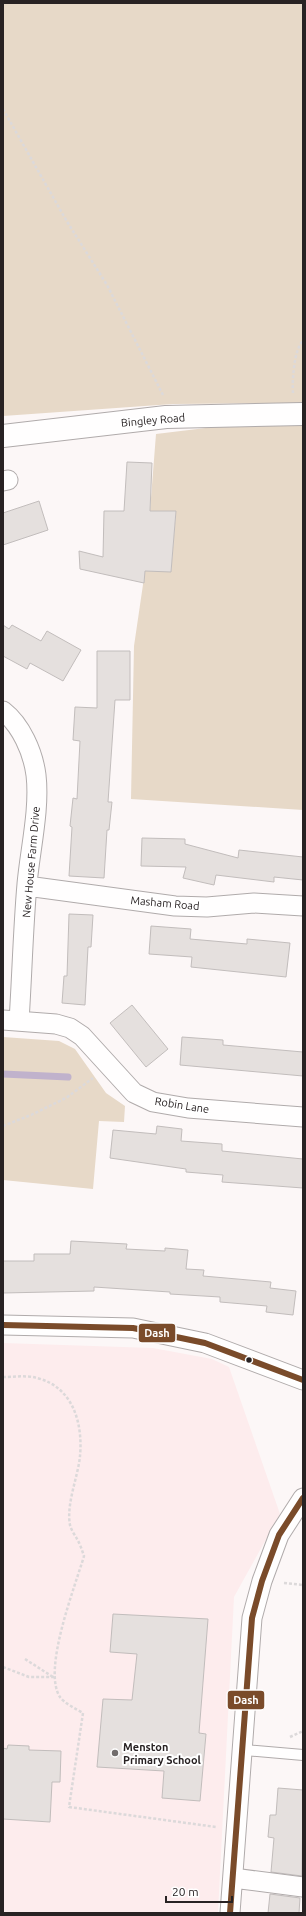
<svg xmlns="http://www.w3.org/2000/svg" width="306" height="1916" viewBox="0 0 306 1916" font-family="Ubuntu,sans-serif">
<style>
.built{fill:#fdeced}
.green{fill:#e7d9c8}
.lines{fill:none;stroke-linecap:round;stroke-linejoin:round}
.stream{stroke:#c0b2cc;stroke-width:7}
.building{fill:#e5e0de;stroke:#c2bdbc}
.service-casing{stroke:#b0abab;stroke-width:12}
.minor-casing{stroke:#b0abab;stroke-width:21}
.tertiary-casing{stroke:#b0abab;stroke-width:24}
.path{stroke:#dcd9da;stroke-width:2.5;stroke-dasharray:3 2;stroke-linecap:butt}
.service{stroke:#fffefe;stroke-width:10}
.minor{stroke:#fffefe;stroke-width:19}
.tertiary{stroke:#fffefe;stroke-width:22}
.bus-1-casing{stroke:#fff;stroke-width:9}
.bus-1{stroke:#7a4b2a;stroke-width:6}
.bus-dot{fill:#282223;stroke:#fff;stroke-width:1.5}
.poi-dot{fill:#726d6d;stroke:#fff;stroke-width:1.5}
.labels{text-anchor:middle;stroke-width:4;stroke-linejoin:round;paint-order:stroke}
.street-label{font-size:11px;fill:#282223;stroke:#fff}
.poi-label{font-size:11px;font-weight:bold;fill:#282223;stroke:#fff;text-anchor:start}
.line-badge{stroke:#fff;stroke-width:1.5}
.badge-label{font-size:11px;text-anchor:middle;font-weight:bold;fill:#fff}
</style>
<rect width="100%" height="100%" fill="#fcf7f7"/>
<!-- built -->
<path class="built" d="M3,1343L153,1348L212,1359L229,1367L280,1514L234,1597L218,1913H3Z"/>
<!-- green -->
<path class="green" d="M3,3H303V403L173,404L3,416Z
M255,422H303V810L131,799L134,646L145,571H171L176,512L150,511L156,434Z
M3,1037L59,1041L75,1049L106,1093L125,1106L124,1122L99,1121L93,1189L3,1180Z"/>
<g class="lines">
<!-- stream -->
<path class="stream" d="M3,1074L68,1077"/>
</g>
<!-- building -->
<path class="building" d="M127,462L152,463L150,511H176L171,572L145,571L144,583L80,569L79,551L103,557L104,511H124Z
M39,501L48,530L3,545V513Z
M3,625L9,629L12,625L41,641L47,631L81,650L63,681L30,663L27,669L3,656Z
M97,651H130V700H115L108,802H112L109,830H107L104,878L69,876L72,827L70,826L73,798L77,799L80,741L73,740L75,707L97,708Z
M142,838L185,839V844L238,858L239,850L303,857V880L274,877V882L216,875L214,885L183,878L186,867L141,866Z
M69,914L93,915L91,947H88L85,1005L62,1003L64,976H67Z
M151,926L191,929L190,939L247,944V939L290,943L286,977L191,967L192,957L149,954Z
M132,1005L168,1049L146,1067L110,1023Z
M182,1037L223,1040V1045L303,1052V1076L180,1065Z
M157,1126L182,1129L181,1141L222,1144V1151L303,1159V1188L222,1182L223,1175L186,1172V1169L110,1158L113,1130L156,1134Z
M71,1241L127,1244L126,1249L165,1251V1248L188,1250L186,1269L204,1270L203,1276L271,1282L270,1288L296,1291L293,1315L266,1312L267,1306L220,1302V1297L170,1294V1292L94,1287V1291L3,1293V1261H34V1254H70Z
M113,1614L208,1619L199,1733L206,1734L200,1801L162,1798L164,1771L97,1767L103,1699L132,1700L137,1654L110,1652Z
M8,1745L29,1746V1750L61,1751L60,1782H52L50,1822L3,1819V1748L7,1749Z
M278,1788L303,1790L302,1876L271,1872L274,1838L268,1837L270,1815H276Z
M270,1894L300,1898L299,1913H268Z"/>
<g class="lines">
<defs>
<path id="service" d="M244,1750L303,1755"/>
<path id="minor" d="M3,481L8,480
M3,711C21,725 33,752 36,775C40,809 30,850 27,884C23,930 22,976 19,1021
M27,886L175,906L207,907L254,903L303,906
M3,1020L56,1024L70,1028L82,1036L134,1093L153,1102L188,1108L303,1117
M3,1325L133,1328L205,1343L303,1380
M233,1878L303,1887
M230,1913L252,1618L262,1581L279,1535L303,1498"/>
<path id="tertiary" d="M3,436L166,417L303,414"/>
</defs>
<!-- service casing -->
<use href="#service" class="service-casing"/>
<!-- minor casing -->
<use href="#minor" class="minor-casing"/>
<!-- tertiary casing -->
<use href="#tertiary" class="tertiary-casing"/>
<!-- path -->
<path class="path" d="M3,109L66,220L107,285L163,395
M293,393C292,381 294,349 303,341
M3,1126L31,1115L66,1098L93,1078
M3,1377C13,1377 27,1375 37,1378C73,1387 83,1423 80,1456C78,1477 66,1504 70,1525C71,1530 75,1535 77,1539C80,1544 82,1550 84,1556C75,1587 42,1670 60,1697C64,1703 76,1709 83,1713L69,1807L216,1827
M284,1583L303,1585
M25,1659L53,1677
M3,1667L29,1677H54
M290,1737L303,1731"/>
<!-- service -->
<use href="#service" class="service"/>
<!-- minor -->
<use href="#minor" class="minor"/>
<!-- tertiary -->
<use href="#tertiary" class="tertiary"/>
<defs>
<path id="bus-1" d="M3,1325L133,1328L205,1343L303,1380
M230,1913L252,1618L262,1581L279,1535L303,1498"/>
</defs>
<!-- bus-1 casing -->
<use href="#bus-1" class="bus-1-casing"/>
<!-- bus-1 -->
<use href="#bus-1" class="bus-1"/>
</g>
<!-- markers -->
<circle class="bus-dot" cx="249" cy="1360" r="3.5"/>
<circle class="poi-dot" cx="115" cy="1753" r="4"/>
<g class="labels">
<!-- street labels -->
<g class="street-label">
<text transform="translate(153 420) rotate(-5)" y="4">Bingley Road</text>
<text transform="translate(31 862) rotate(-85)" y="4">New House Farm Drive</text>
<text transform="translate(165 903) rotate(5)" y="4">Masham Road</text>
<text transform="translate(182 1105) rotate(9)" y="4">Robin Lane</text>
</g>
<!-- poi labels -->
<g class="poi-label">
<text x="123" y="1751">Menston<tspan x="123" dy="13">Primary School</tspan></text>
</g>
</g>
<g class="line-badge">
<rect x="138" y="1323" width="38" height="20" rx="4" fill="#7a4b2a"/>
<rect x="227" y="1690" width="38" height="20" rx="4" fill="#7a4b2a"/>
</g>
<g class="badge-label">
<text x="157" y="1337">Dash</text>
<text x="246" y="1704">Dash</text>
</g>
<!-- border -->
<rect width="306" height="1916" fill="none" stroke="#282223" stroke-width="8"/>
<!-- scale -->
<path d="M166 1896v6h66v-6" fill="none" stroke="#282223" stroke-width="2"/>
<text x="172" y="1896" font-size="12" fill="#282223" stroke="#ffffff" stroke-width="3" paint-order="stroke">20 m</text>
</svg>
